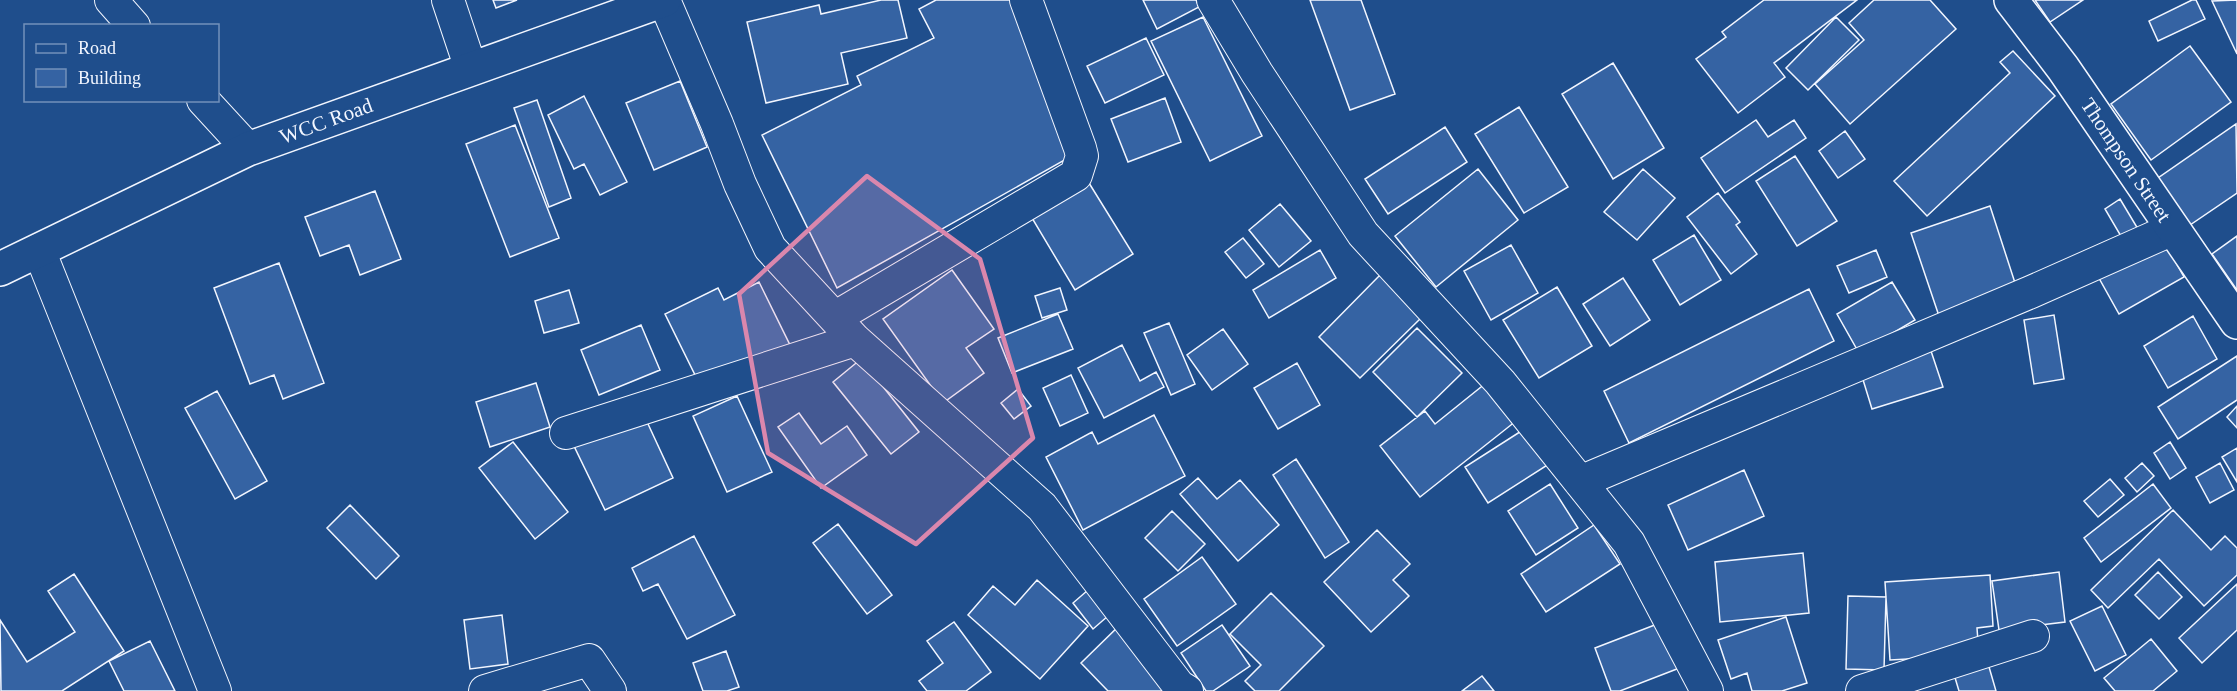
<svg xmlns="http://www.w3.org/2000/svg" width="2237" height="691" viewBox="0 0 2237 691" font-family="'Times New Roman',serif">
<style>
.building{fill:#3563a3;stroke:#f2f6ff;stroke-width:1.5}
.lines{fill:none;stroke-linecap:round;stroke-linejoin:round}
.street-casing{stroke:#f2f6ff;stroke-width:34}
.secondary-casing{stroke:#f2f6ff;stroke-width:36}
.primary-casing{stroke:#f2f6ff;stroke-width:36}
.street{stroke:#1f4e8c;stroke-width:32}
.secondary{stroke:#1f4e8c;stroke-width:33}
.primary{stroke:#1f4e8c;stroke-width:33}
.marked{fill:#da87ad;fill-opacity:0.2;stroke:#da87ad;stroke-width:4.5;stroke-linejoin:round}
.labels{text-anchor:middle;stroke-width:4.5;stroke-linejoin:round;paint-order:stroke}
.street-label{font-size:21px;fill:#f2f6ff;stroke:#1f4e8c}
</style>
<rect width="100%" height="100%" fill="#1f4e8c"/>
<!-- building -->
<path class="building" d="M493,0H517L496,8Z
M881,0H898L907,38L841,53L848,84L766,103L747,22L819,5L821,14Z
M936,0H1010L1070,157L837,288L762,135L861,85L857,76L934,38L919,9Z
M1143,0H1196L1199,7L1157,29Z
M1310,0H1361L1395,94L1350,110Z
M1764,0H1857L1774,63L1785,77L1738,113L1696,59L1726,37L1722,32Z
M1874,0H1930L1956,29L1850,124L1815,84L1864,40L1849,23Z
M2035,0H2083L2050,22Z
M2192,0H2196L2205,19L2158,41L2149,21Z
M2237,0V54L2212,1Z
M1203,17L1262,136L1210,161L1151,41Z
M1836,17L1859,40L1808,90L1786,68Z
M1146,38L1164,75L1105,103L1087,66Z
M2190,46L2231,102L2151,160L2111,104Z
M2013,51L2055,96L1927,216L1894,181L2010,73L2000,62Z
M1613,63L1664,148L1613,179L1562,94Z
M680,81L707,147L654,170L626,103Z
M584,96L627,182L600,195L584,164L574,169L548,115Z
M1165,98L1181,142L1128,162L1111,119Z
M537,100L571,198L549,207L514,108Z
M1519,107L1568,187L1524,213L1475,134Z
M1756,120L1768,137L1794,120L1806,138L1725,193L1701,158Z
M2236,124L2237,193L2190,225L2158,178Z
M515,125L559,238L510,257L466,144Z
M1445,127L1467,162L1388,214L1365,179Z
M1845,131L1865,159L1838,178L1819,151Z
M1795,156L1837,221L1797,246L1756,181Z
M1478,169L1518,220L1436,287L1395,236Z
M1643,169L1675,198L1637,240L1604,212Z
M1089,183L1133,254L1075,290L1032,218Z
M375,191L401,259L360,275L349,245L320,256L305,217Z
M1718,193L1740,222L1736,225L1757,254L1731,274L1687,217Z
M2120,199L2138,229L2122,238L2105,209Z
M1280,204L1311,241L1279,267L1249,230Z
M1990,206L2017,289L1939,316L1911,233Z
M2160,234L2184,277L2119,314L2095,271Z
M1694,235L1721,280L1680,305L1653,260Z
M2237,236V290L2212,254Z
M1243,238L1264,264L1246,278L1225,252Z
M1511,245L1538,293L1491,320L1464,271Z
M1320,250L1336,278L1269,318L1253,290Z
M1876,250L1887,277L1849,293L1837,266Z
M279,263L324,383L283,399L274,375L250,384L214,288Z
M952,270L994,329L966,348L984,373L943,403L883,319Z
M1380,275L1422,317L1360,378L1319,337Z
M1623,278L1650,320L1610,346L1583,304Z
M759,282L790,345L700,385L665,314L718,288L724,300Z
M1892,282L1915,320L1859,353L1837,314Z
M1557,287L1592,346L1539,378L1503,320Z
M1060,288L1067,310L1042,318L1035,296Z
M1809,289L1834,341L1629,443L1604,391Z
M569,290L579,323L544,333L535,301Z
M1058,314L1073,349L1012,373L998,338Z
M2054,315L2064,379L2034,384L2024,320Z
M2193,316L2217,359L2168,388L2144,346Z
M1169,323L1195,384L1171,395L1144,333Z
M641,325L660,370L599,395L581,350Z
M1417,328L1462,373L1417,417L1373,372Z
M1223,329L1248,364L1212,390L1187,355Z
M1122,345L1140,381L1156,372L1164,387L1104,418L1078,368Z
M1930,348L1943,387L1872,409L1860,370Z
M2237,356V400L2178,439L2158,407Z
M861,359L919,432L891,454L833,382Z
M1297,363L1320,405L1278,429L1254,388Z
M1071,375L1088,413L1060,426L1043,388Z
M536,383L550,427L490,447L476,402Z
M1486,383L1516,421L1420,497L1380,446L1425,411L1435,424Z
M1018,389L1031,406L1014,419L1001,403Z
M217,391L267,481L235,499L185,408Z
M737,396L772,472L727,492L693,416Z
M2237,406V428L2227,417Z
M642,411L673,478L605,510L573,444Z
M799,413L821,444L847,426L867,455L821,488L778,427Z
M1154,415L1185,476L1083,530L1046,457L1092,432L1098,444Z
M1526,428L1549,464L1488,503L1465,467Z
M513,442L568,512L535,539L479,468Z
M2170,442L2186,468L2170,479L2154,453Z
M2237,448V482L2222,457Z
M1296,459L1349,542L1325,558L1273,475Z
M2142,463L2154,476L2137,492L2125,478Z
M2220,463L2234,490L2210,503L2196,477Z
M1744,470L1764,516L1688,550L1668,505Z
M1198,478L1217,499L1240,480L1279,525L1238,561L1180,494Z
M2110,479L2124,495L2098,517L2084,501Z
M1550,484L1578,528L1536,555L1508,511Z
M2153,484L2171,508L2101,562L2084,538Z
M350,505L399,556L376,579L327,528Z
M2173,510L2211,550L2225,536L2237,548V575L2204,606L2159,559L2108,608L2091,590Z
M1172,511L1205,544L1178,571L1145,538Z
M838,524L892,595L867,614L813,543Z
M1594,525L1620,564L1546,612L1521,574Z
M1377,530L1410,564L1393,580L1409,596L1371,632L1324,582Z
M694,536L735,615L687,639L658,584L643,591L632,568Z
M1803,553L1809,613L1720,622L1715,562Z
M1202,557L1236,604L1177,646L1144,599Z
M2059,572L2065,622L1999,630L1992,581Z
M2158,572L2182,597L2159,619L2135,595Z
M74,574L124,651L62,691H1L0,620L27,662L75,632L48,591Z
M1990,575L1993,626L1977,628L1979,655L1890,660L1885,582Z
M1037,580L1088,626L1040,679L968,615L993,586L1015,605Z
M2237,584V630L2202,663L2179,638Z
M1088,590L1108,616L1093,629L1073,603Z
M1271,593L1324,646L1279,691H1255L1245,681L1261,665L1230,634Z
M1848,596L1886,597L1884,670L1846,669Z
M2102,606L2126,655L2095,671L2070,621Z
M502,615L508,664L470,669L464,620Z
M1786,617L1807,683L1782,691H1752L1747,673L1731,679L1718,640Z
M1665,621L1682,667L1620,691H1611L1595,648Z
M954,622L991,672L966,691H927L919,681L943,663L927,641Z
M1123,622L1174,691H1108L1081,663Z
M1222,625L1250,666L1213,691H1206L1181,653Z
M2151,639L2177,671L2153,691H2115L2104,678Z
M150,641L175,691H124L109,661Z
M726,651L739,687L727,691H703L693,663Z
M1987,660L1996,691H1959L1953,671Z
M1482,676L1494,691H1462Z"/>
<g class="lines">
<defs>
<path id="street" d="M111,0L134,26
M448,0L471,69
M664,0L717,124L740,184L770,248L855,340L1042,507L1179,686L1187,691
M1213,0L1257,73L1363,234L1500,382L1629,543L1707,691
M203,100L248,149
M39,250L215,691
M836,317L1076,175L1082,156L1080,148L1026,0
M566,433L855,340
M1580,482L2031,292L2173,229
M485,691L589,660L610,691
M1862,691L2033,636"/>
<path id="secondary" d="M2011,0L2063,68L2237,322"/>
<path id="primary" d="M0,269L248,149L664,0"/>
</defs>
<!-- street casing -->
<use href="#street" class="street-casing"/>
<!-- secondary casing -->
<use href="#secondary" class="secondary-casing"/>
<!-- primary casing -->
<use href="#primary" class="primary-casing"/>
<!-- street -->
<use href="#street" class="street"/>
<!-- secondary -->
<use href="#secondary" class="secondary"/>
<!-- primary -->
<use href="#primary" class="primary"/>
</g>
<!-- marked area -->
<path class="marked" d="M867,176L980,259L1033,438L916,544L768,453L739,294Z"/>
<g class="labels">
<!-- street labels -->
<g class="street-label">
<text transform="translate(326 121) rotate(-20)" y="7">WCC Road</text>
<text transform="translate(2126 160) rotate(56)" y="7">Thompson Street</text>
</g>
</g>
<!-- legend -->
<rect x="24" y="24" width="195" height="78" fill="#1f4e8c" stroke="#7391ba" stroke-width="1.5"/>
<rect x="36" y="44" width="30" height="9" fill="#1f4e8c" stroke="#7391ba" stroke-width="1.5"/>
<text x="78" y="54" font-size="18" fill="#f2f6ff">Road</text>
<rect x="36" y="69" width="30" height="18" fill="#3563a3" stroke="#7391ba" stroke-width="1.5"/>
<text x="78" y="84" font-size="18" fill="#f2f6ff">Building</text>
</svg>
